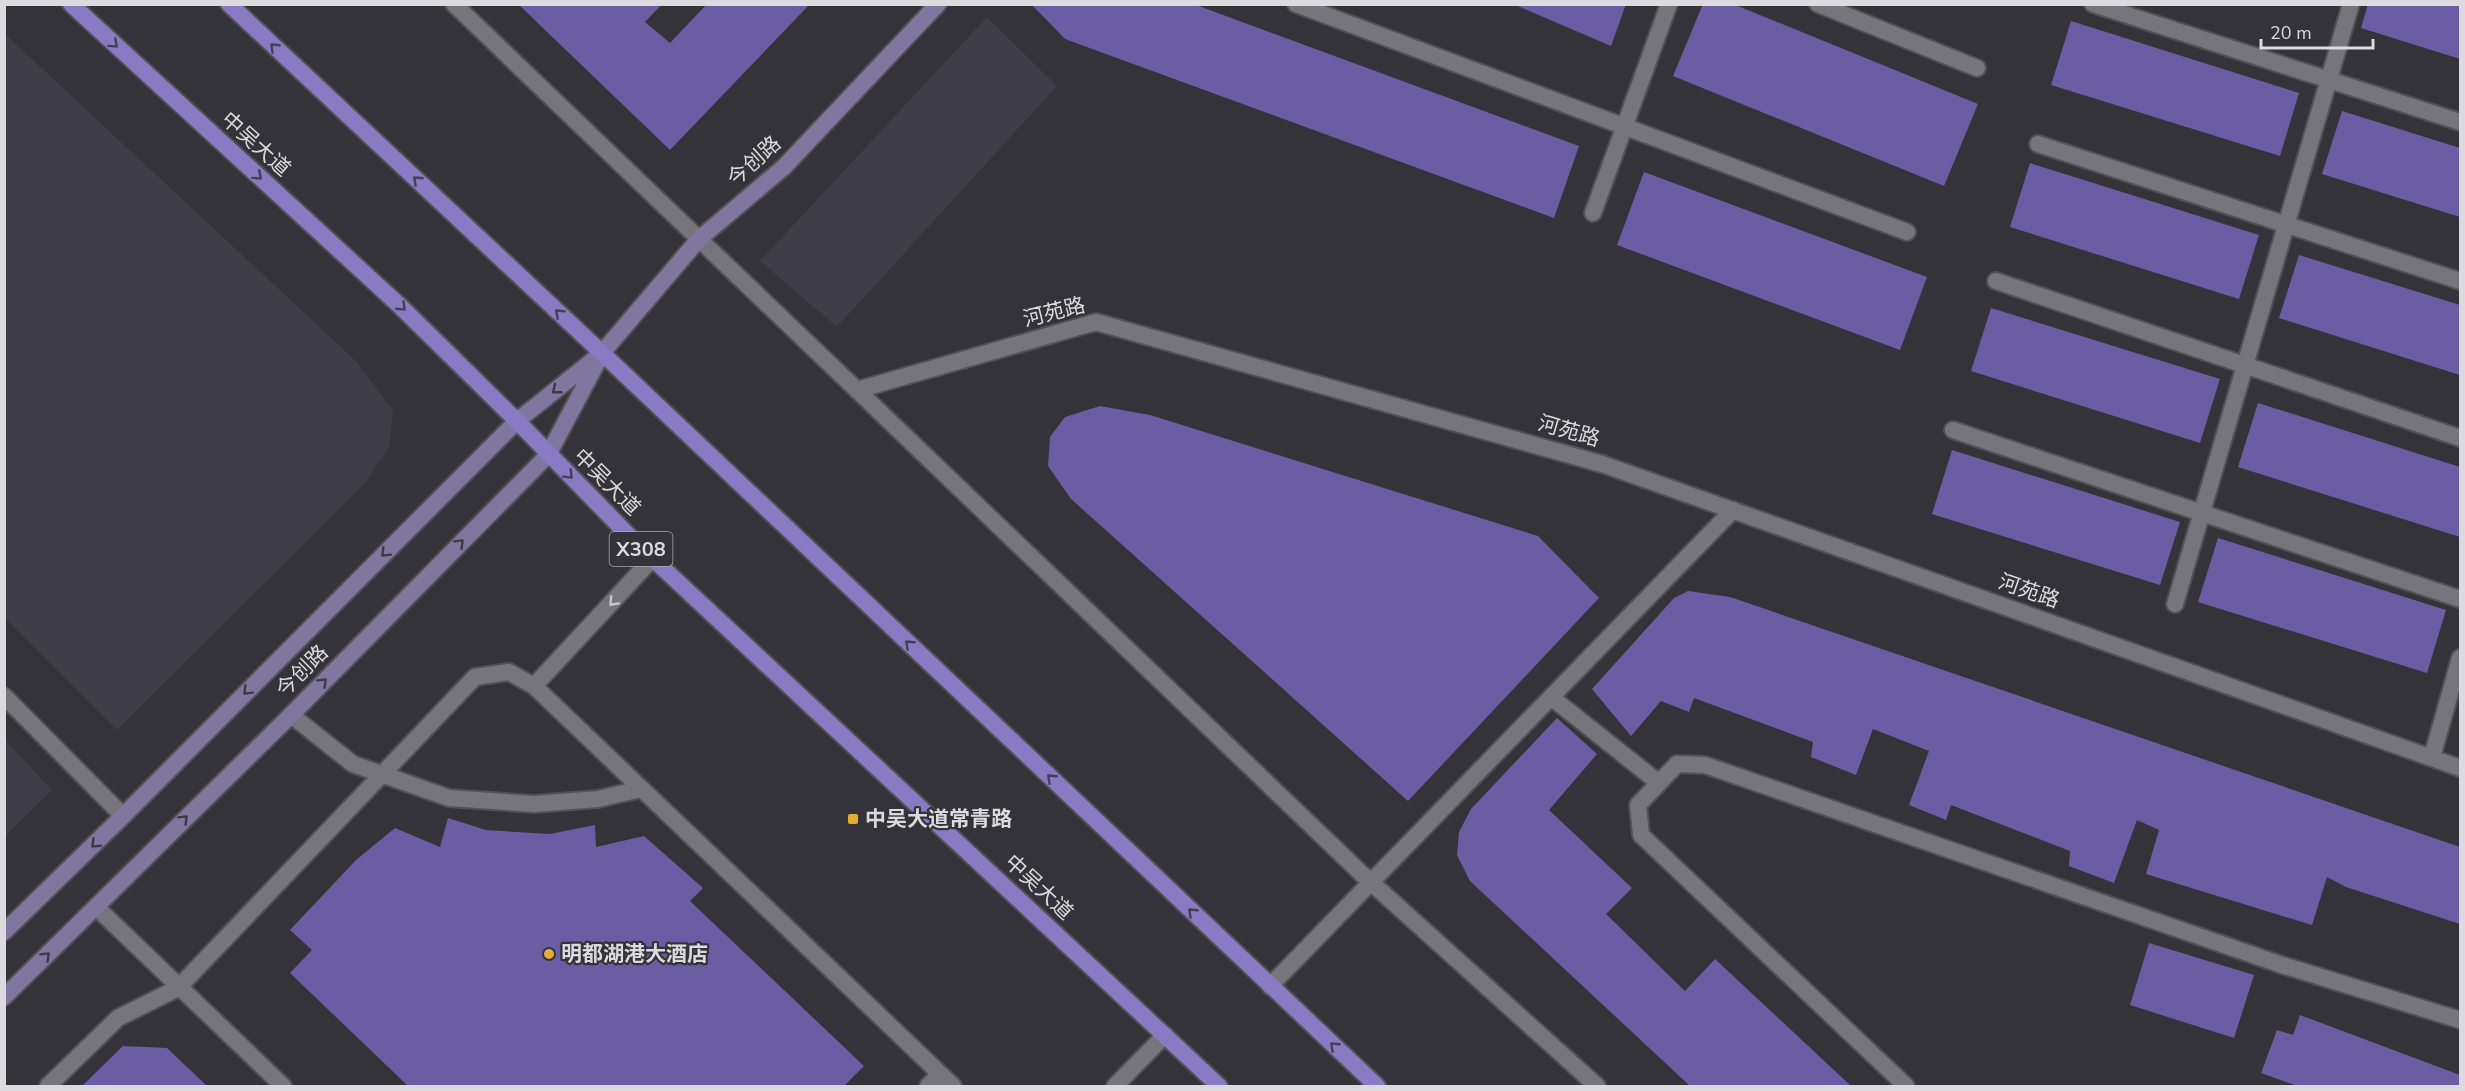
<svg xmlns="http://www.w3.org/2000/svg" width="2465" height="1091" viewBox="0 0 2465 1091" font-family="'Nunito Sans','Noto Sans SC',sans-serif">
<style>
.built{fill:#3d3c47}
.building{fill:#6b5da4}
.lines{fill:none;stroke-linecap:round;stroke-linejoin:round}
.service-casing{stroke:#515055;stroke-width:20}
.minor-casing{stroke:#515055;stroke-width:20}
.secondary-casing{stroke:#515055;stroke-width:20}
.primary-casing{stroke:#515055;stroke-width:20}
.service{stroke:#76757b;stroke-width:16}
.minor{stroke:#76757b;stroke-width:16}
.secondary{stroke:#8077a0;stroke-width:16}
.primary{stroke:#8a7ac4;stroke-width:16}
.oneway{stroke:#454155}
.oneway2{stroke:#3c3a43}
.oneway3{stroke:#c7c6ca}
.poi-dot{fill:#e6ad36;stroke:#343339;stroke-width:2}
.labels{text-anchor:middle;stroke-width:4.5;stroke-linejoin:round;paint-order:stroke}
.shield{fill:#343339;stroke:#a9a8ac;stroke-width:1.5}
.shield-label{font-size:20px;font-weight:bold;fill:#dbdade}
.street-label{font-size:21px;fill:#dbdade;stroke:#343339}
.poi-label{font-size:21px;font-weight:bold;fill:#dbdade;stroke:#343339;text-anchor:start}
</style>
<rect width="100%" height="100%" fill="#343339"/>
<!-- built -->
<path class="built" d="M987,17L1057,86L837,327L760,261Z
M5,34L356,361L393,411L389,447L366,482L117,730L5,618Z
M5,740L52,790L5,836Z"/>
<!-- building -->
<path class="building" d="M518,4H662L645,22L670,43L707,4H810L670,150Z
M1513,4H1626L1611,46Z
M1703,4H1733L1978,104L1944,186L1673,76Z
M2368,4H2460V59L2361,28Z
M1032,5H1196L1579,146L1554,218L1065,39Z
M2071,21L2299,93L2280,156L2051,85Z
M2342,111L2460,148V217L2322,174Z
M2030,163L2259,235L2239,299L2010,227Z
M1644,172L1927,277L1900,350L1617,245Z
M2299,255L2460,305V375L2279,318Z
M1991,308L2220,379L2200,443L1971,371Z
M2258,403L2460,467V537L2238,467Z
M1100,406L1150,415L1538,536L1599,598L1408,801L1071,499L1048,466L1050,437L1065,417Z
M1952,450L2180,522L2160,585L1932,514Z
M2218,538L2446,610L2427,673L2198,602Z
M1688,591L1730,597L2460,847V924L2346,887L2327,877L2312,925L2146,874L2159,830L2137,820L2114,883L2069,866L2070,851L1951,805L1946,820L1909,805L1929,751L1873,729L1856,775L1811,757L1813,742L1694,698L1689,712L1661,701L1631,736L1592,689L1674,598Z
M1557,718L1597,754L1549,810L1632,888L1606,914L1685,991L1715,959L1851,1086H1690L1470,881L1457,855L1459,832L1471,809Z
M448,818L486,830L550,834L595,825L596,847L644,836L703,888L690,901L864,1066L844,1086H408L290,973L312,950L290,930L356,860L395,828L440,847Z
M2149,943L2254,975L2234,1038L2130,1005Z
M2300,1015L2460,1075V1086H2297L2261,1073L2277,1030L2293,1035Z
M123,1046L167,1048L207,1086H82Z"/>
<g class="lines">
<defs>
<path id="service" d="M454,4L699,239
M1296,4L1907,232
M1818,4L1977,68
M2093,4L2460,122
M2038,144L2460,281
M1593,213L1669,4
M1996,281L2460,438
M857,390L1364,876L1597,1086
M1953,430L2460,599
M2175,604L2351,4
M534,686L652,559
M1551,697L1659,783
M291,715L353,764L449,798L534,804L598,799L641,789
M1270,986L1733,510
M48,1086L118,1018L178,988L475,677L509,672L534,686L953,1086
M928,1086L940,1074
M1906,1086L1641,835L1638,805L1677,764L1705,765L2282,965L2460,1020"/>
<path id="minor" d="M699,239L857,390L1096,322L1602,464L2460,768
M4,696L123,816
M2432,757L2460,658
M96,907L283,1086
M1115,1086L1165,1035"/>
<path id="secondary" d="M4,932L123,816L517,421L602,353L699,239L784,167L938,4
M4,997L291,715L548,455L599,359"/>
<path id="primary" d="M71,4L399,305L517,421L637,544L1219,1086
M229,4L602,353L1377,1086"/>
</defs>
<!-- service casing -->
<use href="#service" class="service-casing"/>
<!-- minor casing -->
<use href="#minor" class="minor-casing"/>
<!-- secondary casing -->
<use href="#secondary" class="secondary-casing"/>
<!-- primary casing -->
<use href="#primary" class="primary-casing"/>
<!-- service -->
<use href="#service" class="service"/>
<!-- minor -->
<use href="#minor" class="minor"/>
<!-- secondary -->
<use href="#secondary" class="secondary"/>
<!-- primary -->
<use href="#primary" class="primary"/>
</g>
<!-- one-way arrows -->
<defs><path id="oneway-chevron" d="M-2-3.5L2.5 0L-2 3.5" fill="none" stroke-width="1.6" stroke-linecap="round" stroke-linejoin="round" transform="scale(1.5)"/></defs>
<g class="oneway">
<use href="#oneway-chevron" transform="translate(114 44) rotate(42)"/>
<use href="#oneway-chevron" transform="translate(274 47) rotate(-137)"/>
<use href="#oneway-chevron" transform="translate(258 176) rotate(42)"/>
<use href="#oneway-chevron" transform="translate(417 180) rotate(-137)"/>
<use href="#oneway-chevron" transform="translate(402 307) rotate(44)"/>
<use href="#oneway-chevron" transform="translate(559 313) rotate(-137)"/>
<use href="#oneway-chevron" transform="translate(569 475) rotate(45)"/>
<use href="#oneway-chevron" transform="translate(909 644) rotate(-137)"/>
<use href="#oneway-chevron" transform="translate(1051 778) rotate(-137)"/>
<use href="#oneway-chevron" transform="translate(1192 912) rotate(-137)"/>
<use href="#oneway-chevron" transform="translate(1334 1046) rotate(-137)"/>
</g>
<g class="oneway2">
<use href="#oneway-chevron" transform="translate(556 390) rotate(141)"/>
<use href="#oneway-chevron" transform="translate(460 543) rotate(-45)"/>
<use href="#oneway-chevron" transform="translate(385 553) rotate(135)"/>
<use href="#oneway-chevron" transform="translate(323 682) rotate(-45)"/>
<use href="#oneway-chevron" transform="translate(247 691) rotate(135)"/>
<use href="#oneway-chevron" transform="translate(184 819) rotate(-45)"/>
<use href="#oneway-chevron" transform="translate(95 844) rotate(136)"/>
<use href="#oneway-chevron" transform="translate(46 956) rotate(-45)"/>
</g>
<use class="oneway3" href="#oneway-chevron" transform="translate(613 602) rotate(133)"/>
<!-- markers -->
<g class="poi-dot">
<rect x="847" y="813" width="12" height="12" rx="3"/>
<circle cx="549" cy="954" r="6"/>
</g>
<g class="labels">
<!-- shield labels -->
<rect class="shield" x="609.5" y="532" width="63" height="34" rx="4.5"/>
<g class="shield-label">
<text x="641" y="556">X308</text>
</g>
<!-- street labels -->
<g class="street-label">
<text transform="translate(256 144) rotate(42)" y="7">中吴大道</text>
<text transform="translate(754 161) rotate(-42)" y="7">今创路</text>
<text transform="translate(1054 312) rotate(-14)" y="7">河苑路</text>
<text transform="translate(1569 431) rotate(16)" y="7">河苑路</text>
<text transform="translate(607 482) rotate(45)" y="7">中吴大道</text>
<text transform="translate(2029 591) rotate(19)" y="7">河苑路</text>
<text transform="translate(302 671) rotate(-45)" y="7">今创路</text>
<text transform="translate(1039 887) rotate(43)" y="7">中吴大道</text>
</g>
<!-- poi labels -->
<g class="poi-label">
<text x="865" y="826">中吴大道常青路</text>
<text x="561" y="961">明都湖港大酒店</text>
</g>
</g>
<!-- border -->
<rect width="2465" height="1091" fill="none" stroke="#dbdade" stroke-width="12"/>
<!-- scale -->
<path d="M2261 39v9h112v-9" fill="none" stroke="#dbdade" stroke-width="3"/>
<text x="2270" y="39" font-size="18" fill="#dbdade" stroke="#343339" stroke-width="4.5" paint-order="stroke">20 m</text>
</svg>
